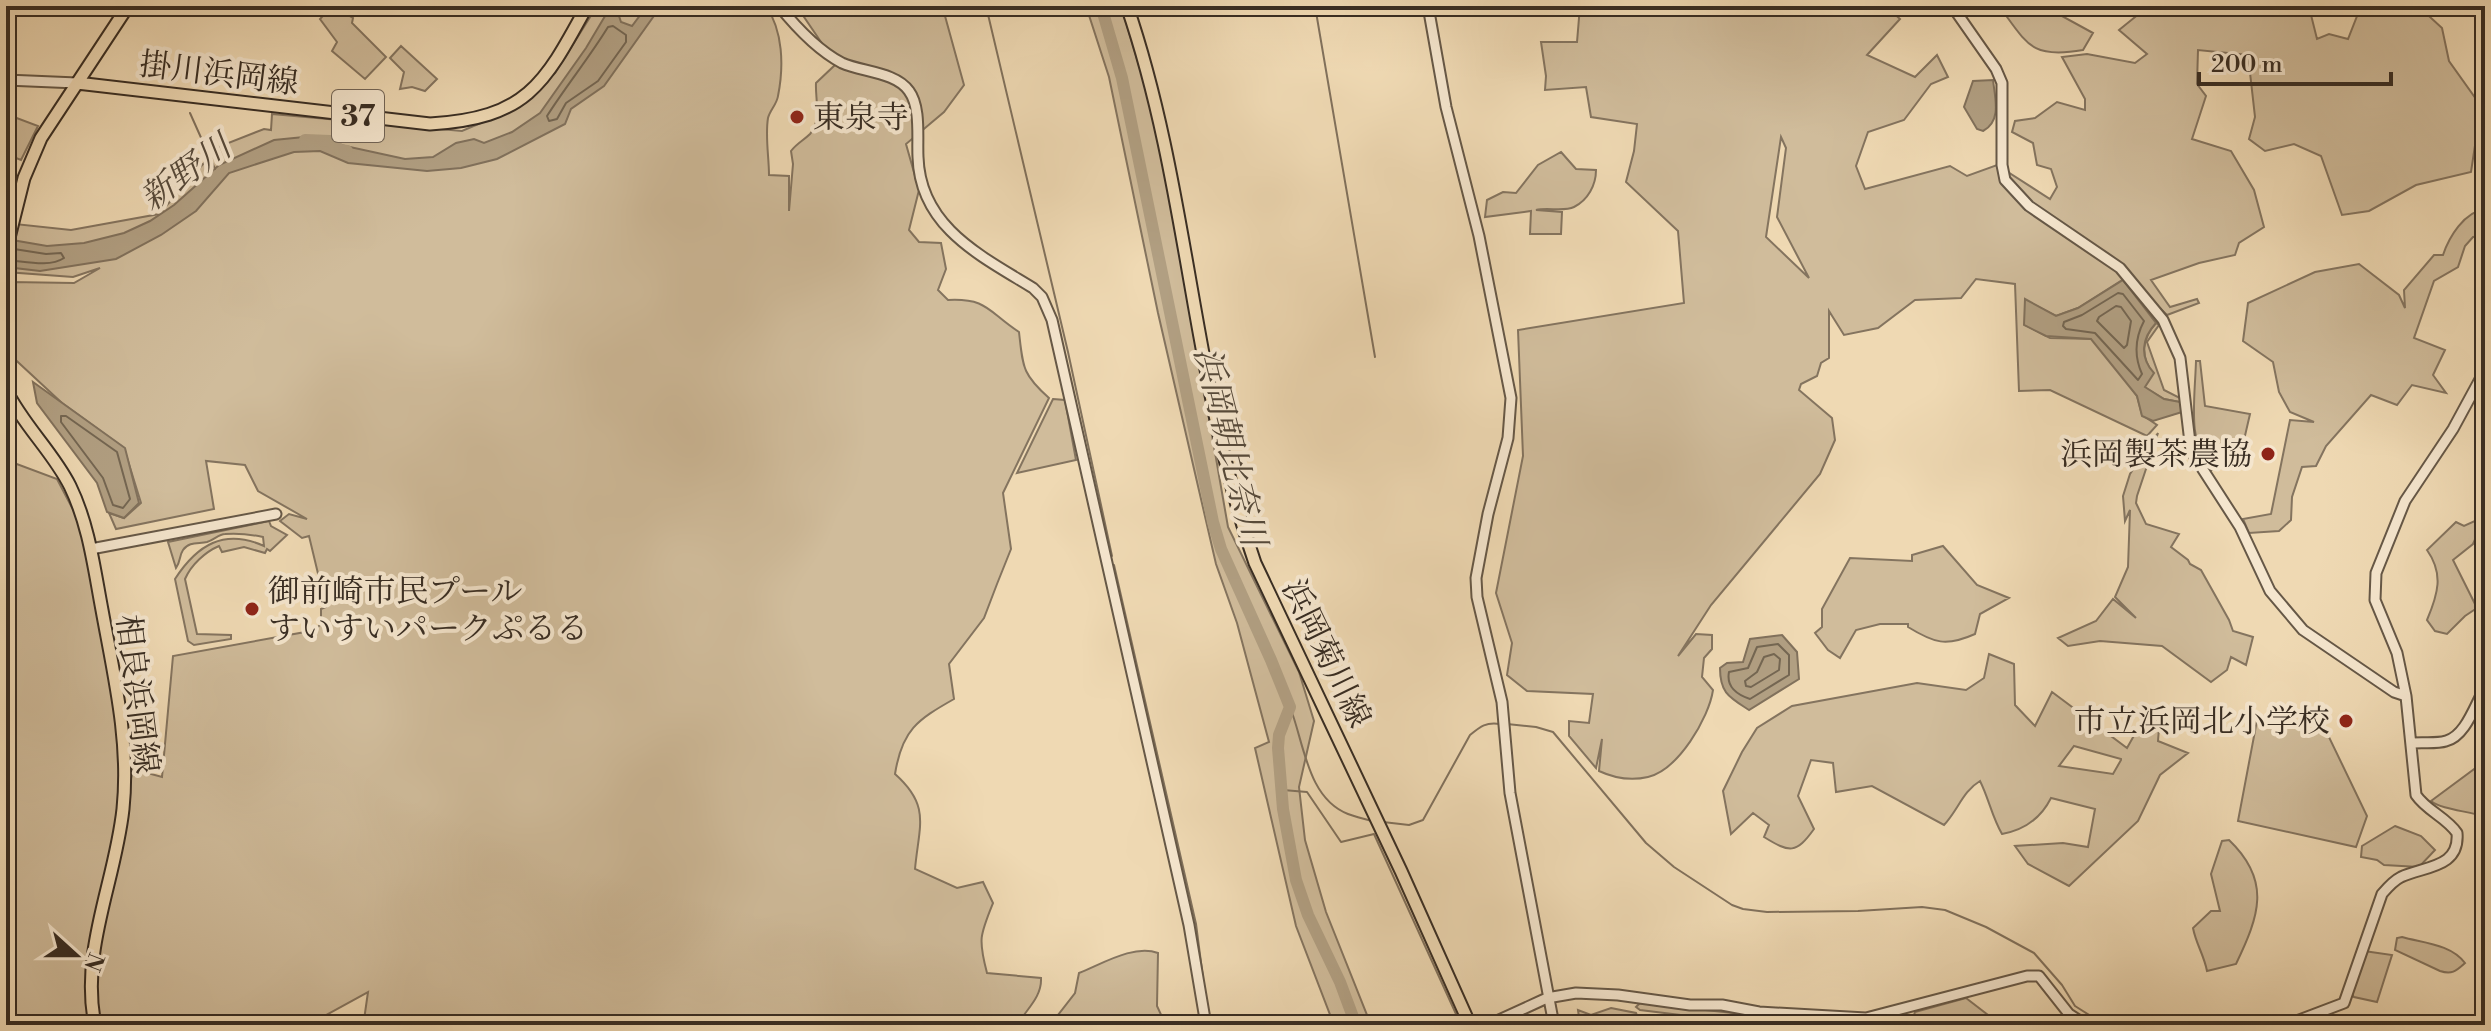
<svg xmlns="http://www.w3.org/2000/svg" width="2491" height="1031" viewBox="0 0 2491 1031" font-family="'Libre Bodoni','Noto Serif JP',serif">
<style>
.green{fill:#d0bc9b;stroke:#84745f;stroke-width:2;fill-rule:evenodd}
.water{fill:#b19f82;stroke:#81715c;stroke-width:2}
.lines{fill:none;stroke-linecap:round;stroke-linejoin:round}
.shore{stroke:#746652;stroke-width:2}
.stream{stroke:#81715c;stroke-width:2}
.river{stroke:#b19f82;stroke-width:12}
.minor-casing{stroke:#665847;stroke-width:13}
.major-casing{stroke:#382d23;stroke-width:15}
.minor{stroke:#f5e6ce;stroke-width:9}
.major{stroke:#efd9b3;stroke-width:11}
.poi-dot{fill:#8f2418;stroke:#f5e6ce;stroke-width:3}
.labels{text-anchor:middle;stroke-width:8;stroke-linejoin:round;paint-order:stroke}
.shield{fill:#f5e6ce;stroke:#716456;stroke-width:2}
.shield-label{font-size:30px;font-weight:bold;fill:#382d23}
.street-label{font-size:32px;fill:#382d23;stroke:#f5e6ce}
.poi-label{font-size:32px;fill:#382d23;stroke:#f5e6ce;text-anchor:start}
.water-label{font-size:34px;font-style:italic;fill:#564a3b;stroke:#f5e6ce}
</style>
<rect width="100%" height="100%" fill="#efd9b3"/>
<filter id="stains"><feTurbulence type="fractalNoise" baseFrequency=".0025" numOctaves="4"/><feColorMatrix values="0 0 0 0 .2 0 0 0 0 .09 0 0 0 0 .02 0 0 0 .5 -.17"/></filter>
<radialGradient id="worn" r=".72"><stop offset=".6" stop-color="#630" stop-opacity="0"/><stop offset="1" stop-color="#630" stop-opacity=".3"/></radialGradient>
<!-- green -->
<path class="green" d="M332,6L353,18L352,23L386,57L365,79L332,51L337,42L320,19Z
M597,6H766C783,31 784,66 778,96C777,104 770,110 768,118C765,136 769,157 769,175L789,176V211L793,164L791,151C797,143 804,140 810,134C822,121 815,98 816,83L836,64L802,14L808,6H952L945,16L964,85L944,112L906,144L919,190L909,230L919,242L941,243L946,269L938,290L948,300C988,298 988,312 1019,332C1023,367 1022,374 1049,398L1003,493L1011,549L997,584L984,618L949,664L954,699C917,720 902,730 895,774C931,806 919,825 915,869L957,888L983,882L993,903C980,935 978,939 987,973L1041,978C1042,996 1028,1008 1019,1022L1051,1024L1075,993L1079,973C1102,964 1134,944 1158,953L1157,1006L1163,1019L1191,1025H358L364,1020L368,992L308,1025H6V460L57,479L80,523L110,662L124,757L120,831L133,769L162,777L173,656L316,630L321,623V609L326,607L309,536L302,538L280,521L289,514L307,519L258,491L245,465L206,461L214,509L116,529L109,513L124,518L141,503L124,448L62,403L6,351V290L10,282L74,283L100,268L73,277L6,272V223L71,230L159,214L218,147L264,129L271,130L272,114L462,131L514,109L555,73Z
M1086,6H1121L1147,92L1170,194L1228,527L1299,672L1314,721L1299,787L1305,840L1326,912L1371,1025H1334L1296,926L1255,748L1269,742L1237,623L1216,564L1158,313L1109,77Z
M1580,6H1712L1715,16V6H1886L1900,19L1867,55L1915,77L1937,55L1948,77L1931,84L1904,120L1868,132L1856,166L1865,189L1950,166L1967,176L1997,165L2050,199L2057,187L2051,169L2037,165L2033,143L2012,132L2015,121L2035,118L2057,102L2085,110V99L2062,57L2087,54L2135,63L2147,54L2119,30L2140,13L2160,16L2143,11L2141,6H2316L2311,15L2317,39L2329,34L2348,39L2361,6H2418L2442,28L2449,61L2481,106L2471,172L2416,185L2369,211L2342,215L2321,156L2294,144L2265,151L2249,139L2255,117L2248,55L2198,50L2197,84L2206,96L2192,139L2231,151L2254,190L2264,227L2239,243L2235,255L2199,263L2151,280L2170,307L2197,299L2199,303L2167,315L2127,277L2078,308L2056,316L2025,300V325L2050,338L2096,339L2137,396L2142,415L2157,425L2147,436L2050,390L2019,391L2015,284L1976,279L1961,298L1915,300L1878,328L1844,335L1829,311V358L1821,363L1817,376L1801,384L1799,390L1832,418L1835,440L1820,474L1711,605L1678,656L1696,634L1712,635V649L1704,658L1702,677L1713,690C1709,718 1678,770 1648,777C1631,781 1614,778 1599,771L1602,739L1596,768L1569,736V721L1589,723L1593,694L1527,691L1507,675L1512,643L1496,593L1523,456L1518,330L1684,303L1678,231L1626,182L1634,151L1637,124L1591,117L1586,87L1545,90L1546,76L1541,42H1577ZM1781,137L1786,148L1777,217L1809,278L1766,237Z
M1999,6H2055L2060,15L2093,33L2083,50C2031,59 2028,45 1999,6Z
M401,46L437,79L425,91L412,87L400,89L404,72L390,58Z
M6,114L38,126L21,160L6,154Z
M1561,152L1576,169L1596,170C1596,185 1588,200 1574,207C1564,212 1547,207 1536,210L1562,212L1561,234H1530L1531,211L1485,217L1487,200L1503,192L1516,193L1538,165Z
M2485,209V236L2473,237L2465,246L2458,267L2434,281L2414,338L2445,350L2433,375L2446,393L2412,385L2397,405L2371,395L2326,446L2316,466L2302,467L2292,497L2291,520L2279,531L2249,533L2243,519L2271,514L2290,420L2314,422L2290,412L2279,392L2273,362L2243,341L2248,303L2315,272L2359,264L2399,295L2405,308L2404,290L2434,255H2443C2449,237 2464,212 2485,209Z
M2156,323L2159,325L2147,342L2164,390L2180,398V402L2164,399L2144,387L2153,373C2140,356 2142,338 2156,323Z
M2196,361H2200L2205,406L2250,414L2244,440L2226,439L2224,446H2219L2216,461L2217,466L2210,471C2187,441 2195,398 2196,361Z
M1053,399L1065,400L1076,460L1017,473Z
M2158,433L2137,496L2136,503L2146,524L2179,534L2171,547L2188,560L2190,564L2201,570L2229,620L2233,631L2253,637L2246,665L2231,657L2227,670L2211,682L2162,646L2100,641L2068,646L2058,638L2096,621L2113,599L2136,618L2115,597L2128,567L2130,510L2125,521L2123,496L2130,474Z
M2477,520L2481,526L2473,544L2453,560L2477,608L2465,616L2447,634L2435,631L2427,620C2438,594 2444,574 2427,550L2456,522L2464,526Z
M269,521L271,526L287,535L270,551L267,549L265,553L244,547L222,552L219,546C205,552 191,565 185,579L197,634L231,635V639L194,645L188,641L175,579C197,545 224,528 264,546L263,537C249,534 238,533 225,534C219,534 214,540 207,542C199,544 189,541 183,550C179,556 181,561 176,568L168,542Z
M1943,546L1977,585L2009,598L1980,614L1975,634C1946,647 1934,643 1908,627V624H1880L1856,630L1840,658L1828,650L1815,633L1822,627V609L1850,558L1912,561V555Z
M1989,654L2014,664L2015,705L2035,726L2052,692L2127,748L2150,707L2160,715L2158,741L2188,753L2160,775L2138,821L2069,886L2028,864L2015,846L2063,843L2088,847L2095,809L2051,798C2041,818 2024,830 2002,834C1992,817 1989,799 1980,781C1963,791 1958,810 1944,825L1872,786L1836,792L1833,763L1811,760L1798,796L1814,829C1796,854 1790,853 1764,837L1769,825L1753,813L1731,834L1723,791L1742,752L1757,728L1792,706L1917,683L1966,690L1984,678ZM2074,746L2121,759V760L2113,774L2059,766Z
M2258,715L2328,735L2367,816L2356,847L2238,821Z
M2485,761V817C2470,811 2442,810 2431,801Z
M2395,826L2421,836L2435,850L2419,867L2384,865L2377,860L2361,857L2362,846Z
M2229,840C2272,881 2259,916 2236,964L2207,971C2204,955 2196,944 2193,928L2211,911H2220L2211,874L2222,841Z
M2402,937C2423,943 2451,944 2465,963C2456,971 2452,975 2440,971L2395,950L2397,938Z
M2364,951L2392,955L2377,1002L2354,997L2351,993Z
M1966,998L1988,1015V1025H1911L1915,1012Z
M1640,1003L1845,1025L1746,1023L1640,1010L1636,1007Z
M1611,1008L1636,1013L1641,1025H1580L1578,1010L1591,1015Z"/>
<!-- water -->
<path class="water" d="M611,6H626L619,16L621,22L632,26L647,6H661L604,86L571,109L565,124L497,159L461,168L427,171L348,163L320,151L294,152L229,173L196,211L161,235L116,259L40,271L6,267V239L47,246L84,243L124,233L150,221L174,205L219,165L274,140L304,137L405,159L433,157L456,143L474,139L484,143L512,132L540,113L586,48Z
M1993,80C1995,98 2002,121 1983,131L1977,129L1964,107L1973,81Z
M2123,280L2156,323C2142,338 2139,357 2154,373L2145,387L2164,399L2180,402L2182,412L2153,421L2142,416L2137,396L2091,339L2046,336L2024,325L2025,299L2056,316L2078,308Z
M33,382L125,448L139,503L124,518L107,512L97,483L37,403Z
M1782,635L1797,652L1799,679L1749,710C1729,697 1720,693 1720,668L1727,663L1743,662L1750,639Z"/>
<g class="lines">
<!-- shore -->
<path class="shore" d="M613,26L626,35V42L598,81L566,103L557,119L549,121L547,116C566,86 589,58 608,27Z
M6,260C24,261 49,268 64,258L61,253L46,254L14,249
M2118,293L2123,294L2144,321C2135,338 2134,356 2142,374L2138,380L2095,333L2066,329L2063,326L2064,322L2082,315Z
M2116,306L2121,307L2131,321L2127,345L2124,348L2097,321L2099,317Z
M61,416H66L117,452L130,499L123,508L113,505L103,478L61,422Z
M1778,644L1789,655V675L1750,699C1738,695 1726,687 1729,672L1748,668L1757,647Z
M1774,654L1780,659L1779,670L1751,687L1746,686L1745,681L1757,672L1764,657Z"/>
<!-- stream -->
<path class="stream" d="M986,6L1068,352L1112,556
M1315,6L1375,357
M190,113L215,169
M1114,565L1196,924L1203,978
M1290,707C1304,742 1307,798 1348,814C1356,817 1364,819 1372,821
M1507,724L1536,727L1553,732L1646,843L1674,867L1732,905L1743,909L1767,912L1858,911L1922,907L1945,910L1986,927L2034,953L2062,985L2075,1006L2105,1025
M1283,790L1307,792L1341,842L1374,834L1461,1025
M1383,822L1409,825L1423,820L1470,735C1481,726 1486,722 1500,724"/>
<!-- river -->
<path class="river" d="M1101,6L1122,78L1213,522L1221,549L1271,660L1290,707L1279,735L1278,748L1283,809L1296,880L1308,915L1340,982L1356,1025
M305,140L330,141L340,150L347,151"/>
<defs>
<path id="minor" d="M779,6C796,27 817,50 842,63C862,72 896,72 909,91C921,107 917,138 918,157C920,227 981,256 1033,288L1042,297L1052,320L1189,925L1206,1025
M1428,6L1446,107L1479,236L1511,398L1508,438L1488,514L1476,578L1477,597L1502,702L1510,793L1554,1025
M1952,6L1996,69L2002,83V165L2005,180L2029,206L2120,268L2163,320L2180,358L2191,451L2240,527L2270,591L2303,630L2394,692L2406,696
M2482,6L2485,37
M6,80L77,83
M91,549L276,514
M2413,743C2423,742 2436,744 2446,741C2466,736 2475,704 2485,688
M1488,1025L1547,998L1576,993L1618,995L1690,1005H1722L1759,1012L1866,1018L2027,976H2039L2069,1014L2086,1025
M2286,1025L2344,1003L2382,894C2388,887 2393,881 2401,877C2425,866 2460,868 2457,833C2446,817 2427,811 2416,795L2406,696L2397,653L2375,600L2376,573L2405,501L2453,429L2485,370"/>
<path id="major" d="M1127,6C1189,187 1192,382 1255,563L1401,871L1470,1025
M77,83L430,124C527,118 544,85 587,6
M6,250L24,178L41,138L128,6
M6,390C23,425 53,452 70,486C89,525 94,568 102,610C114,676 130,742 123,809C115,883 80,950 95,1025"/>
</defs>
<!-- minor casing -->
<use href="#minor" class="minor-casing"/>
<!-- major casing -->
<use href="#major" class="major-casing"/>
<!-- minor -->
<use href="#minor" class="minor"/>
<!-- major -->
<use href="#major" class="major"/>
</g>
<!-- markers -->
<g class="poi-dot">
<circle cx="797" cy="117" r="8"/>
<circle cx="2268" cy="454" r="8"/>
<circle cx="252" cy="609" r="8"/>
<circle cx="2346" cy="721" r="8"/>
</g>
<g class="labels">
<!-- shield labels -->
<rect class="shield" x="332" y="90" width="52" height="52" rx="6"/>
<g class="shield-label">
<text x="358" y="126">37</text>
</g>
<!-- street labels -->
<g class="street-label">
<text transform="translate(219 73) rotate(7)" y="11">掛川浜岡線</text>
<text transform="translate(1327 653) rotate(64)" y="11">浜岡菊川線</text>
<text transform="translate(138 694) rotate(83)" y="11">相良浜岡線</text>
</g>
<!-- poi labels -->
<g class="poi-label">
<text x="813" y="128">東泉寺</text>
<text x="2252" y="465" text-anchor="end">浜岡製茶農協</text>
<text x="268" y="602">御前崎市民プール<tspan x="268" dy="37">すいすいパークぷるる</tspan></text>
<text x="2330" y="732" text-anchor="end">市立浜岡北小学校</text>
</g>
<!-- water labels -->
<g class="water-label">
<text transform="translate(185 172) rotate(-36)" y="12">新野川</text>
<text transform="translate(1231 446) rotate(76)" y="12">浜岡朝比奈川</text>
</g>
</g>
<!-- margin -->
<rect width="2491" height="1031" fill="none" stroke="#efd9b3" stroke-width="32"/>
<rect x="8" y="8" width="2475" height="1015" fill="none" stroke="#382d23" stroke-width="4"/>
<rect x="16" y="16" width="2459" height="999" fill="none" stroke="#382d23" stroke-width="2"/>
<!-- north arrow -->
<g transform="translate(76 955) rotate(111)" stroke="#f5e6ce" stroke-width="6" paint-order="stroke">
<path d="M0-6L14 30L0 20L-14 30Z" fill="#382d23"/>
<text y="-12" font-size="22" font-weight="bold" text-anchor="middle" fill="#382d23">N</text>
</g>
<!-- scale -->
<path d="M2199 72v12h192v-12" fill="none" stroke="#382d23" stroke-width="4"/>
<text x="2211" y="72" font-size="24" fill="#382d23" stroke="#f5e6ce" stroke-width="6" paint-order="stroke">200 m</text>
<rect width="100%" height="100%" filter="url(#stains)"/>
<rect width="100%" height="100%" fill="url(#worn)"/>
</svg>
